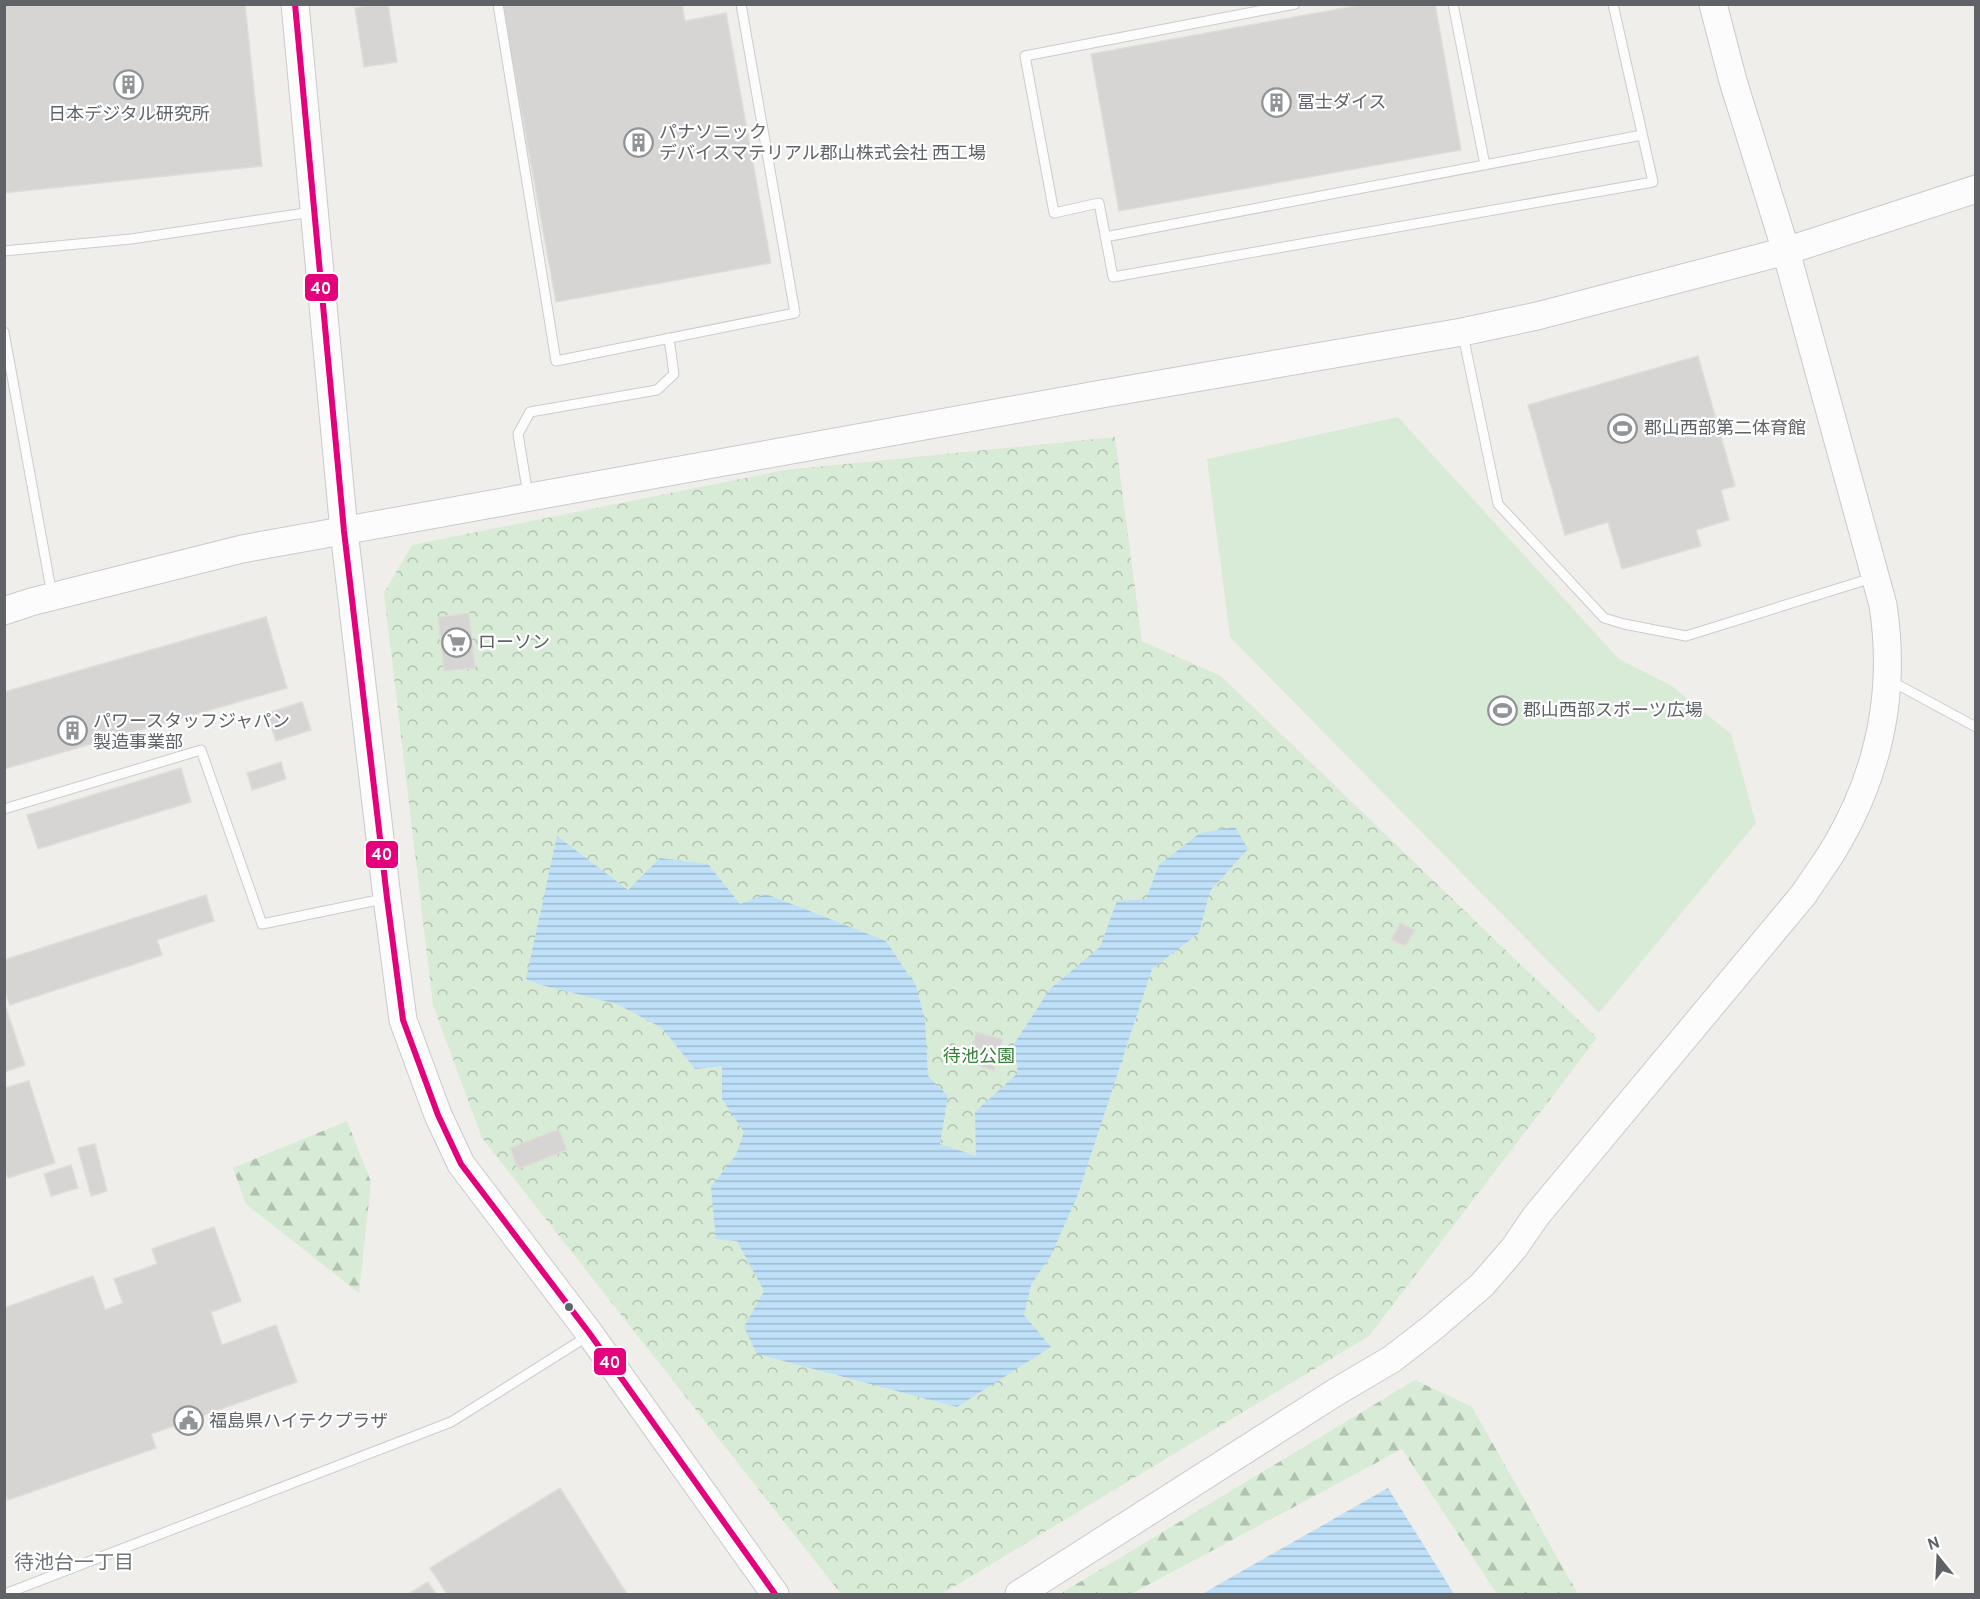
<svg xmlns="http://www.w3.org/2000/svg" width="1980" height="1599" viewBox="0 0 1980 1599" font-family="Overpass,'Noto Sans JP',sans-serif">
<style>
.forest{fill:url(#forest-firs)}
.park{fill:url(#park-crowns)}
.pitch{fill:#d8ebd6}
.water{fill:url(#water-rules)}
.building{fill:#d6d5d3;stroke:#deddd9;stroke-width:1.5}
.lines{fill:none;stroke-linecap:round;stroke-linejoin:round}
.lane-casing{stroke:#cbcccc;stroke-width:11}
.secondary-casing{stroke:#cacacb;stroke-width:29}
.lane{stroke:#fdfcfc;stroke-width:9}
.secondary{stroke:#fdfcfc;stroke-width:27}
.bus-1-casing{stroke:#fff;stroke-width:10}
.bus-1{stroke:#e5007d;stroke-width:6}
.bus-dot{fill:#5f6368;stroke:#fff;stroke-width:2}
.labels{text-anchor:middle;stroke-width:4.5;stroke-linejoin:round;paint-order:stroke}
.poi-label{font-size:18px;fill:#5f6368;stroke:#fff;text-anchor:start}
.park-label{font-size:18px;fill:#348238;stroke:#fff}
.neighbourhood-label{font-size:20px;fill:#70757a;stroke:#fff}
.line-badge{stroke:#fff;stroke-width:2}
.badge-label{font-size:16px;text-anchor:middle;font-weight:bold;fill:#fff}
</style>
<defs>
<pattern id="forest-firs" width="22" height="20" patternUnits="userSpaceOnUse" patternTransform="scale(1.5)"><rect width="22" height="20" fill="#d8ebd6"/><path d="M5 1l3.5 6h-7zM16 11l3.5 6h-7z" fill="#b2c2b1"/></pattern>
<pattern id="park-crowns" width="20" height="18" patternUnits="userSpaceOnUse" patternTransform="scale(1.5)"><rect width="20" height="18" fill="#d8ebd6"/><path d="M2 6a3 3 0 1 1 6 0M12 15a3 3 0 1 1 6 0" fill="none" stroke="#b2c2b1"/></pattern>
<pattern id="water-rules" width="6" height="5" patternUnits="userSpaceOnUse" patternTransform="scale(1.5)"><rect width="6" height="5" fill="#bfe0f9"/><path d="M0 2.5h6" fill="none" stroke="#9eb9cd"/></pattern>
</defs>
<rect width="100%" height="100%" fill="#efeeea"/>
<!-- forest -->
<path class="forest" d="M347,1121L371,1182L359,1293L246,1204L233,1168Z
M1415,1380L1472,1407L1578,1594H1497L1402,1449L1131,1594H1060Z"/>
<!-- park -->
<path class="park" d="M1115,437L1142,641L1221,676L1597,1038L1369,1336L942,1594H841L482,1138L433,1005L384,593L412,545L785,470Z"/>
<!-- pitch -->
<path class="pitch" d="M1398,417L1619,659L1672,686L1731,734L1756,823L1599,1013L1230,637L1207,459Z"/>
<!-- water -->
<path class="water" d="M1235,827L1248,849L1210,891L1199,933L1152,969L1077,1197L1051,1255L1031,1285L1024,1315L1051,1347L957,1407L757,1354L744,1327L764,1291L737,1241L716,1239L711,1187L736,1155L744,1132L722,1099V1066L695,1069L662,1028L617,1004L541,985L526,979L557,836L628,890L660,858L708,864L740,904L766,894L886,941L916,986L925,1020L928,1076L948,1096L940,1144L976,1156L975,1112L1018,1073L1014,1044L1050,989L1100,947L1117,901L1146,899L1159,865L1200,833Z
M1388,1488L1454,1594H1202Z"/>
<!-- building -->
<path class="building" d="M4,4H245L262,166L4,193Z
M378,4H388L397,62L364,67L355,8Z
M502,4H682L685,21L726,13L771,263L556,302Z
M1366,4H1435L1461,150L1119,211L1091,54Z
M1698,356L1735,486L1721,490L1729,520L1696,530L1701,546L1622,569L1608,522L1565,535L1528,405Z
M469,613L475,668L444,671L438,617Z
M266,617L287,688L4,769V692Z
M302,702L311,730L276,741L267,713Z
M281,762L286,779L252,790L247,773Z
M181,768L191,802L38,849L27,815Z
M206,895L214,921L157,940L162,955L10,1005L4,988V960Z
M1400,923L1415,930L1405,946L1391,940Z
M4,1002L25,1065L4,1072Z
M976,1032L1003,1039L994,1071L968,1062Z
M29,1081L55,1163L8,1178L4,1167V1088Z
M559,1129L567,1150L518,1169L510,1148Z
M95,1144L107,1191L91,1196L78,1148Z
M71,1165L78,1188L51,1196L44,1174Z
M214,1227L241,1301L211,1312L222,1345L276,1325L297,1382L151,1434L156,1448L8,1500L4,1490V1308L93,1276L105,1310L123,1303L114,1279L157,1264L152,1249Z
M560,1488L627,1594H447L430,1568Z
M428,1582L436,1594H408Z"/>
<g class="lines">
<defs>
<path id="lane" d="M498,4L556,361L795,313L741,4
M1295,4L1025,56L1054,213L1099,203L1113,277L1653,182L1613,4
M1453,4L1485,165
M1105,237L1642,135
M4,251L131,239L312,212
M4,332L52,595
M1463,335L1498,504L1604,618L1624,624L1686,636L1872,578
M528,495L518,434L530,412L657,390L674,374L669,338
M1889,680L1976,727
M4,809L201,750L262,924L383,899
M5,1594L451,1422L588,1336"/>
<path id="secondary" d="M295,4L344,531L387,898L403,1020L438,1115L461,1164L590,1334L775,1594
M4,611L31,602L242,549L1096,395L1462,332L1537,316L1786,251L1976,189
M1019,1594L1336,1392L1392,1359L1432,1328L1482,1285L1514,1248L1536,1216L1804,894C1815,877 1827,861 1837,844C1880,770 1896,690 1883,605L1786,251L1733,81L1713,4"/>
</defs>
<!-- lane casing -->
<use href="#lane" class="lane-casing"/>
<!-- secondary casing -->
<use href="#secondary" class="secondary-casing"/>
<!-- lane -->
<use href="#lane" class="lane"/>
<!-- secondary -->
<use href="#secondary" class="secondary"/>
<defs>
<path id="bus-1" d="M295,4L344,531L387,898L403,1020L438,1115L461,1164L590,1334L775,1594"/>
</defs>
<!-- bus-1 casing -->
<use href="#bus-1" class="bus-1-casing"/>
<!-- bus-1 -->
<use href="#bus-1" class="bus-1"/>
</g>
<!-- icons -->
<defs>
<symbol id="building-ring" viewBox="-11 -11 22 22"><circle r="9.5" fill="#fff" stroke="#919496" stroke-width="1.5"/><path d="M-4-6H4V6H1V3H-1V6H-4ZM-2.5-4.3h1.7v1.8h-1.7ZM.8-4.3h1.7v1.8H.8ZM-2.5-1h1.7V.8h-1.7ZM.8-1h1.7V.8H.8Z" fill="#919496"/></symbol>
<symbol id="stadium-ring" viewBox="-11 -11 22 22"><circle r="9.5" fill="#fff" stroke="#919496" stroke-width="1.5"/><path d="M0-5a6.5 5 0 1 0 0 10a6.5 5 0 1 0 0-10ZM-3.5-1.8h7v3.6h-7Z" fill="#919496"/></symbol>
<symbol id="supermarket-ring" viewBox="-11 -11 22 22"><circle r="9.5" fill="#fff" stroke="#919496" stroke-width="1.5"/><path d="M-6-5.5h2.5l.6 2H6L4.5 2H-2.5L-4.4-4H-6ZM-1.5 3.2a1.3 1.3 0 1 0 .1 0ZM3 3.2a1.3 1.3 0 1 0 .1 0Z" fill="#919496"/></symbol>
<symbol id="civic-ring" viewBox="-11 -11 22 22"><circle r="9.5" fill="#fff" stroke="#919496" stroke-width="1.5"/><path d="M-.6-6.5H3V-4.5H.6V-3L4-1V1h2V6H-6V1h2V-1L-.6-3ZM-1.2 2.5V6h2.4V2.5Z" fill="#919496"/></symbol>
</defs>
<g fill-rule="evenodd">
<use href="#building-ring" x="112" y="68" width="33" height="33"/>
<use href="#building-ring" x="1260" y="86" width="33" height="33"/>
<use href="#building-ring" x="622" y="126" width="33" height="33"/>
<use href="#stadium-ring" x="1606" y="412" width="33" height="33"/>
<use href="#supermarket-ring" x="440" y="626" width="33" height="33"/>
<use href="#stadium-ring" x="1486" y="694" width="33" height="33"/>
<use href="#building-ring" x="56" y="714" width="33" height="33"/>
<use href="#civic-ring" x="172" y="1404" width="33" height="33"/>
</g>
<!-- markers -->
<circle class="bus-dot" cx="569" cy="1307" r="5"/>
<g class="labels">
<!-- poi labels -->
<g class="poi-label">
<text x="1297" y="108">冨士ダイス</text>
<text x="129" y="120" text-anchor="middle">日本デジタル研究所</text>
<text x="659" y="138">パナソニック<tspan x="659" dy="21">デバイスマテリアル郡山株式会社 西工場</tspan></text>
<text x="1644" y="434">郡山西部第二体育館</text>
<text x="478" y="648">ローソン</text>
<text x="1523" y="716">郡山西部スポーツ広場</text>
<text x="93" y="727">パワースタッフジャパン<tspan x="93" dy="21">製造事業部</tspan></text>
<text x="209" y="1427">福島県ハイテクプラザ</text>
</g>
<!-- park labels -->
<g class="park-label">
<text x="979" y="1062">待池公園</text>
</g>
<!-- neighbourhood labels -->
<g class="neighbourhood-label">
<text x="74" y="1569">待池台一丁目</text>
</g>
</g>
<g class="line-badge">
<rect x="304" y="273" width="35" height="29" rx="6" fill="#e5007d"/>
<rect x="365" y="840" width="34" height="29" rx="6" fill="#e5007d"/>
<rect x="593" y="1347" width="34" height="29" rx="6" fill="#e5007d"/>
</g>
<g class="badge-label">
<text x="321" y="294">40</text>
<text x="382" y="860">40</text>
<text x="610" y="1368">40</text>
</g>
<!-- border -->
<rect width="1980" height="1599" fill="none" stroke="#5f6368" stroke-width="12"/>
<!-- north arrow -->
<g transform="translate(1938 1557) rotate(342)" stroke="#ffffff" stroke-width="4.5" paint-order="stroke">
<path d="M0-4.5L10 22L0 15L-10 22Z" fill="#5f6368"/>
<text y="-9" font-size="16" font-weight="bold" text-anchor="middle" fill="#5f6368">N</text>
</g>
</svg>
